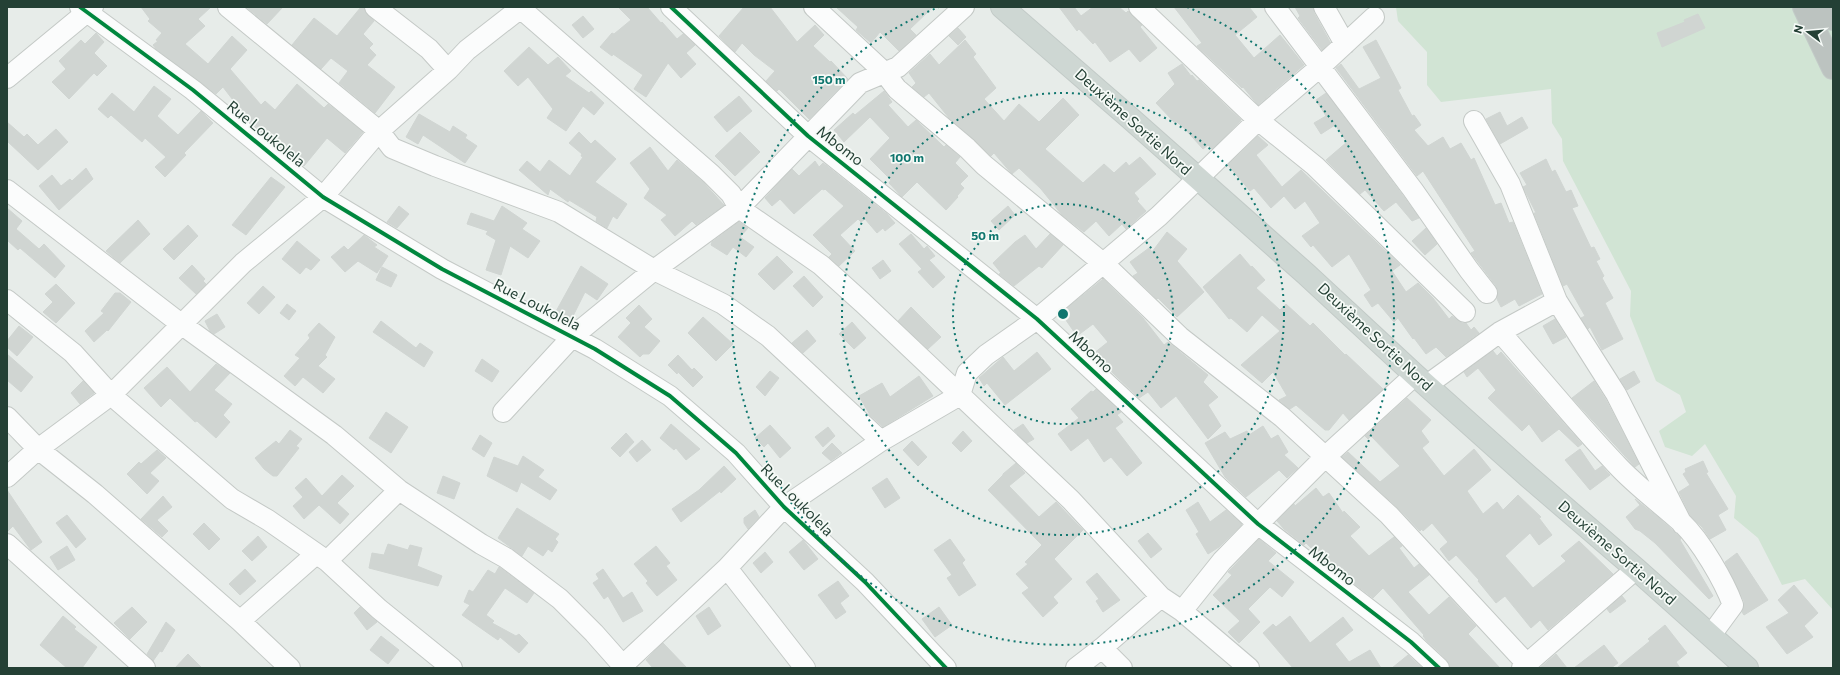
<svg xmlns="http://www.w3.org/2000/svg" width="1840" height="675" viewBox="0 0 1840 675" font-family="Commissioner,sans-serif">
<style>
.green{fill:#d1e4d4}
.building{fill:#d0d5d2;stroke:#d0d5d2}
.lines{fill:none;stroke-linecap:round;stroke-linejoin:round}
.minor-casing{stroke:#c4c9c6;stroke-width:22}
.major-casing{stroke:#c2cac7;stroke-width:24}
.highway-casing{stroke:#c2cac7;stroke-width:24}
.minor{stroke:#fbfcfc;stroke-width:20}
.major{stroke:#ced7d3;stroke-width:22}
.highway{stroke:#bcc3c0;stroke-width:22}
.cycleway-casing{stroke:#f6faf7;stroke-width:6}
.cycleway{stroke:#00873e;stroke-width:4}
.ring{fill:none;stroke:#0f766e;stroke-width:2;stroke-dasharray:2 4}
.labels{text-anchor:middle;stroke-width:3.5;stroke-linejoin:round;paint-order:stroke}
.street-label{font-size:15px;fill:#244035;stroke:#f6faf7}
.centre{fill:#0f766e;stroke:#f6faf7;stroke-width:2}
.ring-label{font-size:12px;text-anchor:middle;font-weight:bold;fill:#0f766e;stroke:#f6faf7;stroke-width:3.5;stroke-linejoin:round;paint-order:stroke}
</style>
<rect width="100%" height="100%" fill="#e7ece9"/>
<!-- green -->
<path class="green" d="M1396,7H1833V610L1805,579L1782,585L1758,538L1734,518L1736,496L1705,444L1692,456L1665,447L1659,431L1686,412L1680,395L1656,381L1630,316L1631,291L1563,161L1562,139L1552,123L1551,89L1441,102L1427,85V52L1398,21Z"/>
<!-- building -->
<path class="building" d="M141,7H211L198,19L205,26L185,44L208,64L232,36L247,50L230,69L261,105L265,101L275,110L297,84L324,108L328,104L363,132L345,153L327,138L304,166L249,121L223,87L216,94L156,49L153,45L158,41L156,40L162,33L148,21L150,19Z
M246,7H283L267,24Z
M361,7H364L365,12L374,21L363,34L373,44L369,48L376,55L367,65L395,87L375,113L339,83L348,71L331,58L321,69L292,45L314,18L337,36Z
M618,7H647L661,23L662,22L677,39L683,34L695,45L686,53L696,64L681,78L668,63L646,97L634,89L643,75L613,54L612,56L600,47L612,33L614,34L631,20Z
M744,7H770L797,42L815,25L824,35L813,46L830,62L831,61L848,79L809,119L779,89L777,91L766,81L775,71L754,55L742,43L735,52L719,36Z
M836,7H933L910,29L916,35L899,51L880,32L871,43L856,30L858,27Z
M1059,7H1074L1081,16L1093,7H1119L1126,13L1128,11L1142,25L1140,27L1157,48L1140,62L1129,49L1110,62L1095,42L1093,44L1079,29L1077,31Z
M1174,7H1249L1257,17L1235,35L1254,58L1280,35L1304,65L1258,105L1243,87L1242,88L1200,49L1197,46L1202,43Z
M1295,7H1313L1314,13L1330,42L1322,50L1298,18L1300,16Z
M1698,14L1705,28L1662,47L1657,33L1685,22L1684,20Z
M583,16L594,29L583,38L572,25Z
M958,28L966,37L958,45L949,36Z
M96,33L104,42L94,53L107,66L97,76L94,73L69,99L52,82L66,69L59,61L81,40L85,44Z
M965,40L976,54L973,57L996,88L984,99L1004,121L1019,104L1039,122L1063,98L1079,115L1045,149L1083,183L1104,164L1114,173L1126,162L1129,166L1140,157L1156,174L1134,193L1139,199L1137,201L1146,211L1126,229L1122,224L1109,236L1096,221L1084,232L1062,215L1041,189L1019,168L1012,174L994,153L991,156L949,118L929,93L924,97L912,87L916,83L909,73L930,54L939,65Z
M1376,40L1401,88L1398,90L1412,116L1414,115L1421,125L1414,130L1428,146L1443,137L1450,149L1461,143L1471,160L1474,158L1495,205L1501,203L1509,223L1513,222L1542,294L1519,306L1515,299L1501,307L1497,299L1498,292L1496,286L1471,253L1475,251L1423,171L1417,176L1336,68L1341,64L1359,89L1381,78L1363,47Z
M529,47L548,65L558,57L571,71L565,76L589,93L591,91L604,103L594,115L583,106L566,131L547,118L553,109L528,77L518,86L504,71Z
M1182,64L1191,76L1192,75L1197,81L1199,80L1241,120L1212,149L1208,145L1203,149L1184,128L1177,122L1175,123L1156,103L1175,84L1168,73Z
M154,86L171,99L157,116L178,135L201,111L213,123L184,153L186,155L165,177L155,167L166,157L145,138L142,142L111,115L108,118L98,109L112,93L134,112Z
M884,91L892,102L888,105L908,127L916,120L944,147L946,145L960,157L955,163L968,176L960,184L964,188L957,196L958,197L946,210L917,182L902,197L889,183L891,180L870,159L890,138L870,117L844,142L834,130L853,113L855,115Z
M1326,93L1404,197L1419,218L1412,221L1396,202L1384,211L1365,190L1360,194L1326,160L1347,142L1335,125L1321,134L1314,123L1326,116L1316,100Z
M739,96L752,111L727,132L714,117Z
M1500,112L1507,126L1522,117L1528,128L1500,144L1486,119Z
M419,114L450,132L453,126L467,135L465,138L477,146L465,163L423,135L418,144L406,137Z
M7,122L24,137L27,134L38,145L56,129L68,142L38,170L7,141Z
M579,132L591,144L595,140L616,159L595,182L627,204L617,219L613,216L607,228L596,221L597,217L569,200L568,202L550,189L548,195L519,170L527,161L540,172L549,160L570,176L583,157L581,156L582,154L569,143Z
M740,132L760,152L735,176L715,156Z
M1258,136L1268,145L1256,155L1282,187L1301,170L1400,265L1392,271L1406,292L1418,283L1433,298L1449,319L1452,316L1462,323H1466L1471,330L1474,327L1479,333L1446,357L1436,347L1426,354L1414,338L1413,339L1398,318L1394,322L1378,303L1372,307L1364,295L1371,290L1349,254L1332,267L1313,245L1311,247L1302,236L1320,223L1305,201L1295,209L1284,196L1271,208L1254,188L1250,191L1228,165Z
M650,147L668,171L677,160L703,182L724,205L696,225L692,221L675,236L661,220L667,215L644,198L650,189L630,163Z
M1546,159L1552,172L1555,170L1566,192L1571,190L1578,206L1572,208L1591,248L1594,247L1600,259L1596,261L1604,276L1602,278L1613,298L1605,303L1623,339L1602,350L1590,327L1588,329L1581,318L1585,316L1567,284L1563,286L1534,213H1536L1523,187L1527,185L1520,173Z
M815,161L819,167L823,163L827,166L887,214L895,223L885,231L883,228L877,233L865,219L861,222L858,219L840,235L855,251L839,266L829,257L832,254L813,235L844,206L825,189L824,190L822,189L794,214L780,199L772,206L765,198L792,169L799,176Z
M86,168L93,179L59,210L39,186L52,175L61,186L70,179L72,181Z
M271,177L285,187L246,235L232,225Z
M399,206L409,214L397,228L387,222Z
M502,206L527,223L522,229L540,241L528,258L510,246L501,275L486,270L496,240L486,234L488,231L467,224L471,213L494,221Z
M1008,206L1015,215L999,230L991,221Z
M7,208L22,221L16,229L39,249L44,244L65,266L55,278L20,248L18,250L7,240Z
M138,220L150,234L120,263L106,251Z
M739,222L748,228L740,237L754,247L746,257L733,247L727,255L711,245L712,242Z
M188,225L198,236L174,260L163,249Z
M1426,228L1437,244L1425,255L1412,241Z
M1167,232L1187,249L1177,261L1204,292L1177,317L1158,298L1157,299L1133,276L1138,273L1130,262L1149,248L1152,252Z
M911,234L924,249L927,246L935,256L929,260L945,277L933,288L918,272L922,269L899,244Z
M1050,234L1063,245L1042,268L1039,266L1014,286L999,274L1001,273L993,263L1015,242L1025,235L1036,249Z
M364,235L377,245L374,247L388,256L377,273L358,261L345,272L331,257L344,246L348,250Z
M297,241L320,260L311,270L306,267L300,274L282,259Z
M1240,254L1251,267L1252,266L1265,280L1256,288L1280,310L1286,304L1310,326L1313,323L1345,355L1346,354L1383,389L1349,420L1343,413L1329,430H1325L1296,405L1290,409L1279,400L1287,396L1273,372L1262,383L1241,365L1280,331L1262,315L1247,332L1231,318L1229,319L1203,287Z
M777,256L793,272L774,290L758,274Z
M883,260L891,271L880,279L872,268Z
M192,265L205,279L203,281L206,284L196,294L179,278Z
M581,266L608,284L597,300L585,292L570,322H569L554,315Z
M382,267L397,275L391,287L376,280Z
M804,276L823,297L813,307L793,286Z
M1103,279L1143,318L1164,345L1168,342L1208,375L1203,382L1218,397L1208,405L1221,426L1208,439L1176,396L1161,408L1148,392L1139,398L1093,354L1108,342L1093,324L1077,336L1061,313Z
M56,284L75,303L56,323L43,312L53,302L45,294Z
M263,286L275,297L259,314L247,303Z
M115,293H120L131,302L108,331L107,330L94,342L85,331L104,313L101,311Z
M287,304L296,311L289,320L280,313Z
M639,305L652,319L644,327L660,341L649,354H643L640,357L618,337L631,323L626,318Z
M911,307L941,337L928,349L898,321Z
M217,314L225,327L214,334L210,331L205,321Z
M703,317L733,344L716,361L688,333Z
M1555,319L1566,337L1553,344L1543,326Z
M381,321L416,348L420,343L433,352L424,367L373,332Z
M852,322L866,338L854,349L839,334Z
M319,323L335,337L325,355L327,357L318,366L335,379L323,393L303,377L295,386L284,376L300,358L295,355L310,338L308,335Z
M19,326L33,337L17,356L7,347V341Z
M807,330L816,341L803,353L792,343Z
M1493,351L1497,356L1501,352L1582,444L1578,447L1559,429L1542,442L1529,424L1522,431L1488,398L1496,390L1478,368L1467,377L1464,372Z
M1037,352L1051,369L1005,405L987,383L984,386L979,378L1003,357L1014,371Z
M7,354L33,377L21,392L7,380Z
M678,355L692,370L694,368L703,377L693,387L678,372L677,374L668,365Z
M482,359L499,371L492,382L475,371Z
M216,364L230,373L214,390L232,404L223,415L230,422L216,438L197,421L195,422L170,398L161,407L144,388L167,367L190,392Z
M770,371L779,378L765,396L756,387Z
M1634,371L1640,382L1627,390L1620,379Z
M919,376L933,396L883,427L870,415L859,396L882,383L890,397Z
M83,381L94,393L80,404L71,393Z
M1594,381L1606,400L1639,464L1635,467L1572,398Z
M1096,389L1121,412L1117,415L1123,422L1115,428L1142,463L1127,476L1111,457L1104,462L1088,438L1071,451L1058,434L1079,418L1071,409L1091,391L1093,392Z
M1407,398L1431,420L1421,431L1429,442L1422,448L1444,476L1474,449L1491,470L1467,491L1483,514L1497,502L1503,510L1518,495L1541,517L1539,518L1552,535L1539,545L1530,533L1505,556L1533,588L1566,561L1561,556L1579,541L1613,574L1548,630L1540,620L1531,628L1505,596L1496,603L1478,581L1479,580L1456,555L1449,561L1440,549L1448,542L1432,523L1423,531L1422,529L1420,531L1397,507L1342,457L1348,452L1380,482L1400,466L1371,436L1368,439L1365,436Z
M386,412L408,427L391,453L369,438Z
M671,424L700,449L686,460L676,448L674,450L660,438Z
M1023,424L1034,439L1027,443L1014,430Z
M770,425L791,448L780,458L768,443L764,447L755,438Z
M1263,426L1271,439L1278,435L1288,452L1284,455L1298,468L1287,478L1279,470L1246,497L1225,477L1205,443L1225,432L1230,439L1247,431L1249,435Z
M828,427L835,436L823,447L815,437Z
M290,430L302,439L296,446L299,448L277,476H273L264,469L255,458L276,441L279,444Z
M963,431L972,441L961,452L952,443Z
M626,433L634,442L620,457L611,448Z
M480,435L492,443L484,457L472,449Z
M642,440L651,450L637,462L629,452Z
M912,441L927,457L918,466L903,450Z
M832,443L842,453L831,461L822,453Z
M1580,449L1595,471L1602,466L1610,475L1590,490L1565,460Z
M157,450L166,458L150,473L159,481L147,494L127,474L139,462L141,464Z
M523,456L544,470L538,477L557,490L550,500L521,482L517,492L487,476L494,457L518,466Z
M1703,461L1708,472L1706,473L1728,509L1718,515L1726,530L1710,539L1702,527L1690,515L1679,492L1690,485L1683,474L1686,472L1685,469Z
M1016,463L1025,473L1009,486L1039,517L1056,502L1083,530L1054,559L1072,579L1053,597L1058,603L1043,617L1022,593L1029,588L1016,574L1028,564L1025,562L1042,545L988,490L1003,475V474Z
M724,466L736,479L721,493L720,491L681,522L672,509L699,490Z
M342,475L354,486L337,503L349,514L340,524L319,505L304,519L293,506L303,497L295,488L306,478L322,496Z
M443,476L460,483L454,499L437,493Z
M887,478L900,498L885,508L872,488Z
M1316,488L1323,497L1329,493L1343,513L1344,511L1360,527L1350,536L1369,556L1394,537L1402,546L1399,548L1414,568L1419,564L1429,575L1408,592L1429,615L1449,597L1476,626L1468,634L1500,668H1450L1447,660L1426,640L1423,636L1424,635L1383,588L1373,598L1326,562L1306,543L1304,545L1284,529L1277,521L1294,504L1295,506Z
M7,490L42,542L31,550L13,526L7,532Z
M163,496L172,507L157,520L168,531L162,537L141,519Z
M1635,499L1658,517L1681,538L1680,540L1713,596L1709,599L1655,543L1640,531L1635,529L1626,517L1640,505Z
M1198,502L1210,522L1226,510L1242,524L1219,547L1208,554L1196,534L1199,532L1186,510Z
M517,508L559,534L555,539L558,542L552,552L548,549L543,556L528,546L522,556L498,538Z
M755,510L759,517L748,529L744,523V518Z
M67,515L86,539L76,548L56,523Z
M204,523L220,539L209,550L193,534Z
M1148,533L1162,549L1151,558L1138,541Z
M258,536L267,547L252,561L242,551Z
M950,539L965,560L962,563L976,585L959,596L947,578L952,575L934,550Z
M1259,539L1276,553L1268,561L1294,582L1282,597L1270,587L1248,609L1260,622L1239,643L1228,632L1240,621L1213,595L1232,575L1228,572L1231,569Z
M803,540L818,559L804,570L789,552Z
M388,544L408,550L410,545L422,548L417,566L442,576L438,586L369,568L372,553L384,555Z
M67,546L75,560L58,570L50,557Z
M656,546L670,563L666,566L677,580L657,596L646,583L648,581L634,564Z
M765,552L773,562L761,573L753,563Z
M1737,553L1768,600L1744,615L1742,612L1744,606V601L1725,562Z
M499,567L534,593L527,603L505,588L486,615L494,621L492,623L516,636L519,634L528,643L519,653L500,637L498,640L492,636L462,615L470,605L464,602L469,590L473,592L488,570L495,574Z
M245,569L256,581L240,595L229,584Z
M603,569L623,598L632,592L643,611L623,622L608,596L604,599L593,583L599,579L596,574Z
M1097,573L1120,600L1103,612L1096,601L1099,599L1086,582Z
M838,581L849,596L840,603L846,612L836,619L818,595Z
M1794,585L1818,613L1804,626L1813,637L1787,654L1766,627L1789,613L1778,600Z
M1622,596L1626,601L1610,613L1607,609Z
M132,607L147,622L130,639L114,623Z
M360,607L377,622L367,630L354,613Z
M709,607L721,626L708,635L696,616Z
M939,607L952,625L935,637L922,619Z
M63,616L76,627L74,629L97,647L82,668H67L40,645Z
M1290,616L1310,643L1343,617L1353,630L1335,644L1349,662L1370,650L1381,668H1293L1263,633L1273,624L1276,627Z
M166,622L175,630L162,652L160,651L153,661L147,654Z
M1665,625L1687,653L1676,662L1680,668H1617L1650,641L1648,639Z
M381,636L399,650L388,664L370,650Z
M663,643L687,668H653L646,660Z
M1604,645L1618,663L1611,668H1574Z
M188,654L202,668H175Z
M1556,654L1567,668H1540Z
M1408,655L1422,668H1392Z"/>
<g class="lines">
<defs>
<path id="minor" d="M80,7L193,90L323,197L442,269L595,349L670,396L736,453L784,507L865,582L946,668
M228,7L379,131L392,148L435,166L559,212L654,270L723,304L768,336L881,441
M375,7L429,49L448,70
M519,7L711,174L731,194L739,208L821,265L863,303L1071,500L1161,597L1182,611L1249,668
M671,7L808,136L1037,319L1258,524L1411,642L1439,668
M814,7L884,72L897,89L967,148L984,165L1104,264L1180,337L1282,417L1389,515L1527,664
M1139,7L1258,120L1315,166L1465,312
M1275,7L1413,190L1469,270L1487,293
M1324,7L1345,44
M7,78L93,7
M1474,121L1510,184L1557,301L1616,394L1682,524
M7,190L181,324L334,435L399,490L481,544L506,558L560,599L594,633L625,668
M7,300L73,353L111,395L232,499L268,520L327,561L379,609L452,668
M1500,332C1539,376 1576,422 1616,464C1636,486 1660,503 1682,523C1701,541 1724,581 1733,605L1711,635
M1427,385L1500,332L1557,301
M503,412L572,337L654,270L739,208L860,83L898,67L964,7
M7,417L38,449L95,494L240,621L290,668
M7,477L38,449L111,395L243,263L323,197L379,131L448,70L467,50L522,7
M7,544L145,668
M327,561L399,490
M727,568L805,668
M1182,611L1222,561L1258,524L1325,457L1415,375
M240,621L316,554
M1102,648L1122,668
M620,668L727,568L784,507L881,441L960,395L967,373L986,355L1037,319L1159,216L1258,120L1320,67L1374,17
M1076,668L1102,648L1161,597
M1522,668L1636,569"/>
<path id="major" d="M1002,7L1130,118L1306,274L1415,375L1529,477L1636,569L1747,668"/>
<path id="highway" d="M1804,7L1833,68
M1828,7L1833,19"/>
</defs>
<!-- minor casing -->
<use href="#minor" class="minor-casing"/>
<!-- major casing -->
<use href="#major" class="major-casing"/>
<!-- highway casing -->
<use href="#highway" class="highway-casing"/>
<!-- minor -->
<use href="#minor" class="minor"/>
<!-- major -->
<use href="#major" class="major"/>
<!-- highway -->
<use href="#highway" class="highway"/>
<defs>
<path id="cycleway" d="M80,7L193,90L323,197L442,269L595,349L670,396L736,453L784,507L865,582L946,668
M671,7L808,136L1037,319L1258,524L1411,642L1439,668"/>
</defs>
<!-- cycleway casing -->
<use href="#cycleway" class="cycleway-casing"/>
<!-- cycleway -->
<use href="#cycleway" class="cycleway"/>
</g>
<!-- distance rings -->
<g class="ring">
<circle cx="1063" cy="314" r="110"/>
<circle cx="1063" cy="314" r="221"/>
<path d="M1187 7A331 331 0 1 1 939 7"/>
</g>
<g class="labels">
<!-- street labels -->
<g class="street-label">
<text transform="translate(1133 122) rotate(42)" y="5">Deuxième Sortie Nord</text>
<text transform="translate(266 134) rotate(39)" y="5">Rue Loukolela</text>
<text transform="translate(840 146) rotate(38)" y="5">Mbomo</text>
<text transform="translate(537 305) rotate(27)" y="5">Rue Loukolela</text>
<text transform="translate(1375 337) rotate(43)" y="5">Deuxième Sortie Nord</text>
<text transform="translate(1091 352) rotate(43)" y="5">Mbomo</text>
<text transform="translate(797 500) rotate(45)" y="5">Rue Loukolela</text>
<text transform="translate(1617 553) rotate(41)" y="5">Deuxième Sortie Nord</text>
<text transform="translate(1332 566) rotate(38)" y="5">Mbomo</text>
</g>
</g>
<circle cx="1063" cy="314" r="6" class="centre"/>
<g class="ring-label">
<text x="829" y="84">150 m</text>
<text x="907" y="162">100 m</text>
<text x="985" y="240">50 m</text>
</g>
<!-- border -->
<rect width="1840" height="675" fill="none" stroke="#244035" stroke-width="16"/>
<!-- north arrow -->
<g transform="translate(1808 32) rotate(286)" stroke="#f6faf7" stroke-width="3" paint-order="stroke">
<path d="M0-3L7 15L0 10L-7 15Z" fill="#244035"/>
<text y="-6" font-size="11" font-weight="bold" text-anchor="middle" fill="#244035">N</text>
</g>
</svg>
